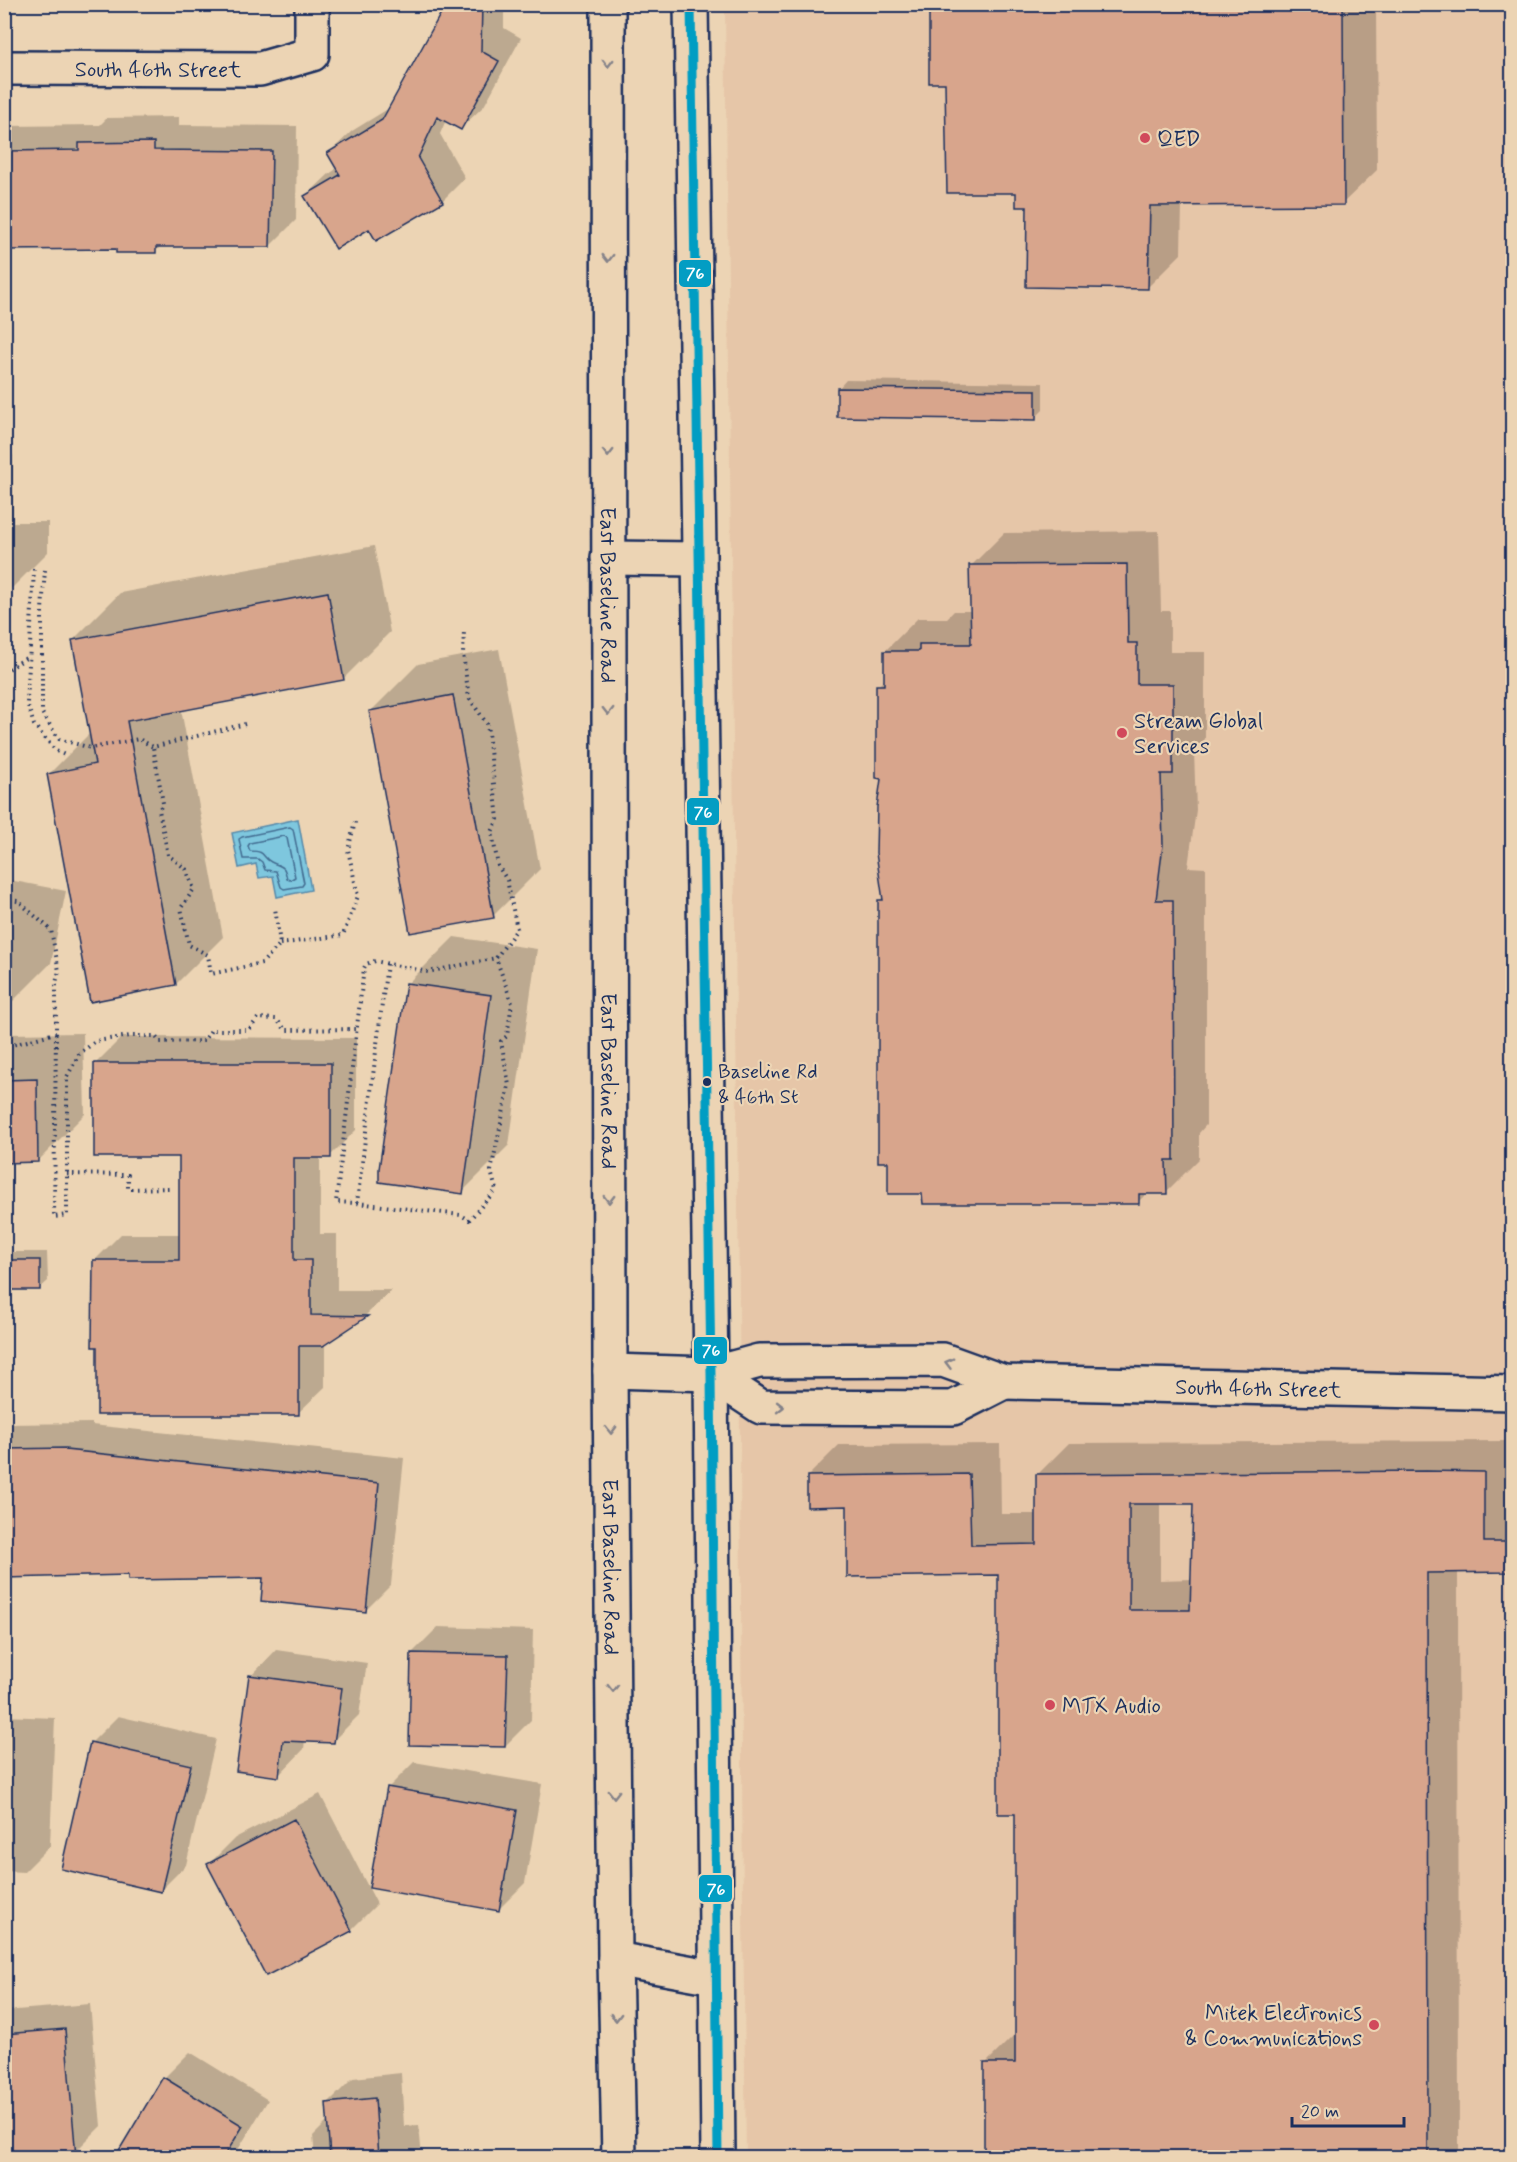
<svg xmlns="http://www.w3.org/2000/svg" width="1517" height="2162" viewBox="0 0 1517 2162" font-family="Mynerve,sans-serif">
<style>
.built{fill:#e6c6a8}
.water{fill:#7ec7de;stroke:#568aab;stroke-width:1.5}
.shadow{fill:#0003;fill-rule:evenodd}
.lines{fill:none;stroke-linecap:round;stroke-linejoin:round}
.shore{stroke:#436c91;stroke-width:1.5}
.building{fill:#d8a58c;stroke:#1b2f5e;stroke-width:1.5;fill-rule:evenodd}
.minor-casing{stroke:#1b2f5e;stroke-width:38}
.major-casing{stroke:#1b2f5e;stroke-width:38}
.path{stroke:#1b2f5e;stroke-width:4;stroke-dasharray:1.5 4.5;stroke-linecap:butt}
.minor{stroke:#ecd4b4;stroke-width:33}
.major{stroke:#ecd4b4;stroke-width:33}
.bus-1-casing{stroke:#ecd4b4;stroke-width:14}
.bus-1{stroke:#039dc3;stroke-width:9}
.oneway{stroke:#848289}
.poi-dot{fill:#d1495b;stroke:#ecd4b4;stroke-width:2}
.bus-dot{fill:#1b2f5e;stroke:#ecd4b4;stroke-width:2}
.labels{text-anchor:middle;stroke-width:4.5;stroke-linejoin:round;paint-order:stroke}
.bus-label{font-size:20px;fill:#1b2f5e;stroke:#ecd4b4;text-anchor:start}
.street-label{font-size:22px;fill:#1b2f5e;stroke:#ecd4b4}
.poi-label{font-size:22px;fill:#1b2f5e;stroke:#ecd4b4;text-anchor:start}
.line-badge{stroke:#ecd4b4;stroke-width:2}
.badge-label{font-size:16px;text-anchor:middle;font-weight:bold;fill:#fff}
</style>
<rect width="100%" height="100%" fill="#ecd4b4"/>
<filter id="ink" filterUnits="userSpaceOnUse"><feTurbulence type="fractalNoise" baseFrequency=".0167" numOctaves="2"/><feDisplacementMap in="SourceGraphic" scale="12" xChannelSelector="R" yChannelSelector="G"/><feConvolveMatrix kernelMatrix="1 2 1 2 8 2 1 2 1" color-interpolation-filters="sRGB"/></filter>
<g filter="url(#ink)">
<!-- built -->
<path class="built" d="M725,5H1512V2157H746L743,1913L739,1298Z"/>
<!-- water -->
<path class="water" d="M298,819L311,890L277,897L273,876L259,878L256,864L239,868L232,833Z"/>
<!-- shadow -->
<path class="shadow" d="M403,4H504V28L521,38L484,106L461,128L446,120L440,134L465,178L442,201L377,239L369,227L306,196L329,174L338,168L329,153L352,131L391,107L447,6Z
M930,4H1376L1377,170L1343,203L1182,204L1181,254L1148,287L1017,191L947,82Z
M179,117V125L297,126L296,220L270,246L162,245L156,251L117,247L4,248V126L100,125L107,118Z
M846,380L1043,383V410L1035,418L838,389Z
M4,455H13V522H48V552L8,592L4,608Z
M1159,531L1161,611H1170V652H1205V739L1194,751L1196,810L1188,867L1206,868V1125L1199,1133V1159L1166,1192H1148L1138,1202L879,901L884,896L883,777L878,686L886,678L885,651L918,618H947L954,611H972L971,566L1004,533Z
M374,546L390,632L343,679L181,709L223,937L176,984L49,774L90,733L73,640L120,593Z
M499,649L540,869L493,916L371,711L418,664Z
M4,879L66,891L51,963L11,1003L4,1002Z
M454,937L537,949L509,1145L462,1192L407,984Z
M83,1033L85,1114L38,1161H4V1034Z
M122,1037L356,1038V1130L330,1156H320V1234H337V1290H392L367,1314L325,1343V1387L298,1413L99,1345L94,1261L121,1234H180V1156L96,1063Z
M4,1252H47L48,1281L39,1289H4Z
M92,1423V1425L404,1458L391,1585L366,1610L265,1577L129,1573L4,1577V1424Z
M1512,1441V1570L1458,1571L1459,2158H986V2063L1017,2032L1016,1812L999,1574L848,1505L808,1476L839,1445L1000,1444L1001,1514H1038V1474L1069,1443ZM1160,1502H1194L1193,1579L1160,1580Z
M438,1627L533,1630L531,1720L505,1746L412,1653Z
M276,1650L367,1663L359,1715L333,1741L305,1740L304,1749L279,1775L251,1676Z
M4,1716L55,1718L50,1846L24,1872L4,1871Z
M118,1716L216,1739L186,1865L160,1891L62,1868L92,1742Z
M414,1762L542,1784L525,1883L499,1909L388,1788Z
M320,1794L377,1904L351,1930L267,1974L209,1864L235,1838Z
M90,2004L101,2126L75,2152L4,2154V2011Z
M190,2052L268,2100L233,2158H125L124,2145L164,2078Z
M401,2073L404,2126L419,2125L422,2158H315L313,2136L329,2120L327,2104L353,2078Z"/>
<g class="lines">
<!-- shore -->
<path class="shore" d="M290,827L293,829L304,883L302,886L284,889L281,887L276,871L265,870L262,862L258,859H243L239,839L242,837Z
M284,836L287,838L295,877L290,880L287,879C284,864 283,868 271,862C261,857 267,851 250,851L248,846L250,843Z"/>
</g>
<!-- building -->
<path class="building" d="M446,4H482L481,51L499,61L461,130L437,117L418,158L443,202L376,241L369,229L336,249L304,196L340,175L327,153L382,120Z
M929,4H1343L1344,205L1150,206L1148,289L1026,287L1027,207H1016V193H947L945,83H929Z
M154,142V150L272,151L270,247H156V253H116V249L4,250V151L79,150V143Z
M837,388L1036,390V420L837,417Z
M1127,564L1128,643H1137V684H1173V774H1161L1163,845L1156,900H1173L1174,1160H1166L1167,1194H1139V1204H923L922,1194H888V1162H878V900H883L876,853L877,807L881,779L876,778V685H884V651H919V644H971L969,565Z
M328,592L344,680L127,721L176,985L90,1002L47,774L95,764L72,640Z
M453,695L494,918L410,933L369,711Z
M406,983L491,995L463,1194L379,1182V1169Z
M94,1063H331V1158H294V1260H311V1315L368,1316L323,1346H299V1415H97V1347H92L93,1260H179V1157H94Z
M37,1079L38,1162L4,1163V1080Z
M4,1260H40V1290H4Z
M67,1448L66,1450L379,1483L366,1612L261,1601L263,1578L128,1580V1575L4,1578V1449Z
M1426,1471L1484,1472V1542H1512V1572L1427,1573L1428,2157H984V2063H1015V1814H998V1575L847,1577V1506L807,1507V1476L969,1474L971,1545L1036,1544V1474ZM1129,1504H1193L1190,1610H1129Z
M411,1653L508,1655L505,1747L409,1745Z
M249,1675L342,1688L334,1743L283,1741L279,1777L236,1771Z
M90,1742L191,1765L161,1892L61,1869Z
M387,1787L517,1810L499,1911L369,1888Z
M294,1819L352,1931L266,1976L207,1864Z
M65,2029L76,2157H4V2034Z
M163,2077L243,2126L224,2157H115Z
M375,2098L379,2157H330L326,2103Z"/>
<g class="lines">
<defs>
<g id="minor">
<path id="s1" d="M4,68L260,69L312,54V4"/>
<path id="s2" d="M610,1371L711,1374L759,1361L943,1360L1004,1382L1512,1393"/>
<path d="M711,1374L761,1407L953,1408L1004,1382"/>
</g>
<g id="major">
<path id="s3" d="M608,4L610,1371L615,1959L619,2158"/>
<path d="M691,4L711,1374L718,2158"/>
<path d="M608,558L698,559"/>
<path d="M615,1959L715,1977"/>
</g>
</defs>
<!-- minor casing -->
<use href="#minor" class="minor-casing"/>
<!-- major casing -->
<use href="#major" class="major-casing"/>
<!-- path -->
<path class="path" d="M34,569L27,703L34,725L56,751L65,755
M45,570L42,610V713L59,739L91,748L139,739L153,747
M4,672L29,656
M245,724L153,747L163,803L159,810L168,855L186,869L194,889L181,908L189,945L208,955L211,974L262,963L280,944L275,908
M4,899L18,901L51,930L59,971L56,983V1033C37,1037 23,1044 4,1046
M280,944L343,935L358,896L348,850L356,818
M387,964L357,1203L336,1202L364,968L366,964L375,961L428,972L496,958
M56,1033L54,1217L67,1215V1077L79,1054L96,1041L130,1036H155L160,1042L204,1041L211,1030H249L258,1018L276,1019L286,1030L357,1029
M67,1174L128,1175V1189L170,1188
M357,1203L461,1215L469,1220L496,1190L491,1171L509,1085L501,1041L507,1036L512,1003L496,958L517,929L507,880L498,866L492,832L498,819L487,724L469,698L463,654L464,631"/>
<!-- minor -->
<use href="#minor" class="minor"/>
<!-- major -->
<use href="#major" class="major"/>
<defs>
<path id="bus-1" d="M691,4L711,1374L718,2158"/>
</defs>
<!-- bus-1 casing -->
<use href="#bus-1" class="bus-1-casing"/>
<!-- bus-1 -->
<use href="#bus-1" class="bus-1"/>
</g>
<!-- one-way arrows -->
<defs><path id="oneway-chevron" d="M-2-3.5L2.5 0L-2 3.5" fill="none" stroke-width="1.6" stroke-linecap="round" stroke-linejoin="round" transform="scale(1.5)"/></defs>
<g class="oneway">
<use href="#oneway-chevron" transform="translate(608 63) rotate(90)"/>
<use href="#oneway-chevron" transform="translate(608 258) rotate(90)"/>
<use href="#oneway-chevron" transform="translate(608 453) rotate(90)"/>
<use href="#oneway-chevron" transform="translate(608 711) rotate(90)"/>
<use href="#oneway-chevron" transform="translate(609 1199) rotate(90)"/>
<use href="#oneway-chevron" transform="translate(949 1363) rotate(-165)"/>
<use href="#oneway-chevron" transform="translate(780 1407)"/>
<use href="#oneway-chevron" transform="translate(611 1430) rotate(89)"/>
<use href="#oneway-chevron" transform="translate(613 1688) rotate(89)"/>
<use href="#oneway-chevron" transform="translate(614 1794) rotate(90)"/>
<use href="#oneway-chevron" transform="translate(616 2017) rotate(89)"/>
</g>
</g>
<!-- markers -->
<g class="poi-dot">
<circle cx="1145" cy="138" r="6"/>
<circle cx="1122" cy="733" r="6"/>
<circle cx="1050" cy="1705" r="6"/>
<circle cx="1374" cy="2025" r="6"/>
</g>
<circle class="bus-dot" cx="707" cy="1082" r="5"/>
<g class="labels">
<!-- bus labels -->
<g class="bus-label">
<text x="718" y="1078">Baseline Rd<tspan x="718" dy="25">&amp; 46th St</tspan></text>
</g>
<!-- street labels -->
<g class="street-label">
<text dy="8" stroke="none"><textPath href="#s1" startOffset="154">South 46th Street</textPath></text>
<text dy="8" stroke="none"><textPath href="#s3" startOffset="591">East Baseline Road</textPath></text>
<text dy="8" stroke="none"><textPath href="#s3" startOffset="1077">East Baseline Road</textPath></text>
<text dy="8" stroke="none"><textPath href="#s2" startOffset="654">South 46th Street</textPath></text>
<text dy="8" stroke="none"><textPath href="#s3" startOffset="1563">East Baseline Road</textPath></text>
</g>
<!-- poi labels -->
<g class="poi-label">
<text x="1157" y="146">QED</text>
<text x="1134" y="728">Stream Global<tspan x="1134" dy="25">Services</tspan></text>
<text x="1062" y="1713">MTX Audio</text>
<text x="1362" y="2020" text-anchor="end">Mitek Electronics<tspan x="1362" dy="25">&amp; Communications</tspan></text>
</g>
</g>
<g class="line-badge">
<rect x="678" y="259" width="34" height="29" rx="6" fill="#039dc3"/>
<rect x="686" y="797" width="34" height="29" rx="6" fill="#039dc3"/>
<rect x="693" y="1336" width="35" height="29" rx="6" fill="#039dc3"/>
<rect x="698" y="1874" width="35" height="29" rx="6" fill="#039dc3"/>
</g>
<g class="badge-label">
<text x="695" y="279">76</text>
<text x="703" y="818">76</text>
<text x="711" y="1356">76</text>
<text x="716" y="1895">76</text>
</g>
<!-- margin -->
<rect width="1517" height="2162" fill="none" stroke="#ecd4b4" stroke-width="24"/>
<rect x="12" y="12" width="1493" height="2138" fill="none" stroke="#1b2f5e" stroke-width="2" filter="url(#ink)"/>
<!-- scale -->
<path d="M1292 2117v9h112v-9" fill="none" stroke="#1b2f5e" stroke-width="3"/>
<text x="1301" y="2117" font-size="18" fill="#1b2f5e" stroke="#ecd4b4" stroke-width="4.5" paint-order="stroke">20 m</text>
</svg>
